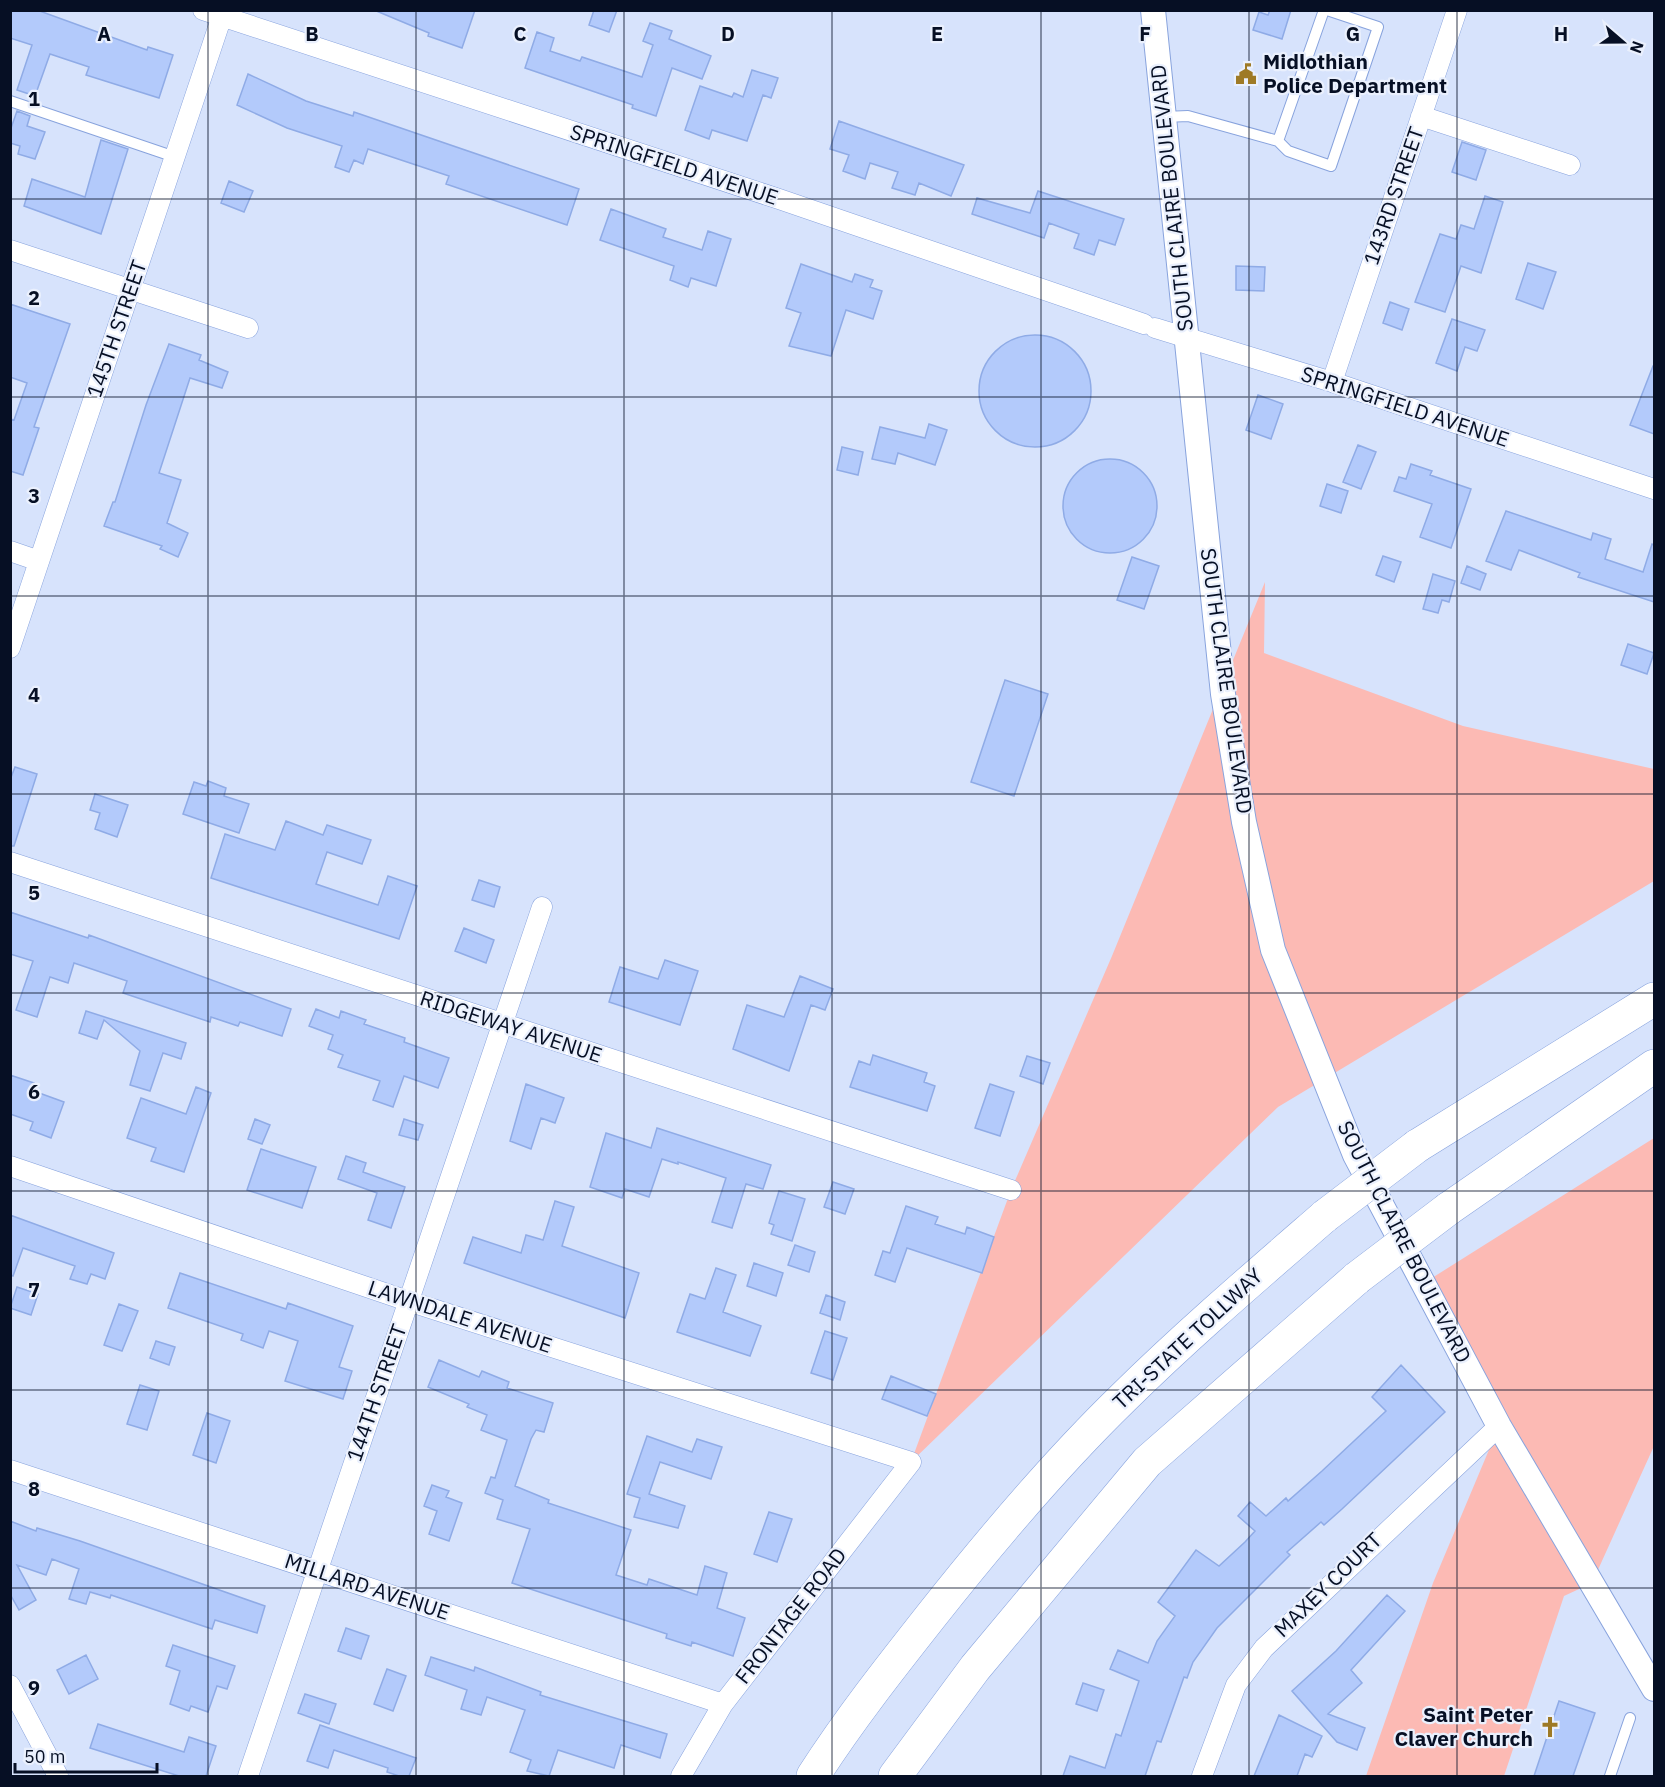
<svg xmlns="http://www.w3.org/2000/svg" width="1665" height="1787" viewBox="0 0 1665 1787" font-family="'IBM Plex Sans',sans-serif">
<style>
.green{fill:#fcbab4}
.building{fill:#b3cafb;stroke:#8fabe6;stroke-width:1.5}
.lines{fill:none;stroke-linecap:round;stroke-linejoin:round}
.service-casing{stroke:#88a3dd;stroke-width:12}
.minor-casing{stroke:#88a3dd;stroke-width:21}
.tertiary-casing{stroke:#88a3dd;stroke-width:26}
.motorway-casing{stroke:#88a3dd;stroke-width:34}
.service{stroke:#fff;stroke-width:10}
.minor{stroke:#fff;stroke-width:20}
.tertiary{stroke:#fff;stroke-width:24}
.motorway{stroke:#fff;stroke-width:33}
.motorway-bridge-casing{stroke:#88a3dd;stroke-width:34;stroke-linecap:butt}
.motorway-bridge{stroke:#fff;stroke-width:33}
.grid{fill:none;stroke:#060f24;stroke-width:1.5;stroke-opacity:0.55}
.labels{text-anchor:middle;stroke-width:4.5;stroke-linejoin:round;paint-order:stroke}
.poi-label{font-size:21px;font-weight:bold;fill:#060f24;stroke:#eaf0fd;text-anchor:start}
.street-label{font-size:21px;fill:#060f24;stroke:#eaf0fd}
.grid-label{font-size:20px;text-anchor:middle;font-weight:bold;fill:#060f24;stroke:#eaf0fd;stroke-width:4.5;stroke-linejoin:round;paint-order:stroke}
</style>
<rect width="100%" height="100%" fill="#d7e3fc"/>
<!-- green -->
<path class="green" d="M1265,582L1264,653L1463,726L1654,769V881L1278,1107L911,1462L1011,1190L1112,956Z
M1654,1138V1446L1592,1583L1564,1596L1504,1776H1366L1433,1583L1499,1426L1424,1283Z"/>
<!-- building -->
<path class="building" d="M10,10H37L147,50L148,47L173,55L159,98L86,75L89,67L50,54L35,96L17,90L32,45L10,38Z
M374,10H475L462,48L428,36L429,33Z
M594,10H617L609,32L589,25Z
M1270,10H1291L1282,39L1253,30L1259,12L1268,15Z
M650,23L672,31L669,39L711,56L702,79L672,68L656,116L632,108L633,105L525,68L537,32L554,38L550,51L580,61L582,57L642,77L653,45L643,41Z
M752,70L778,78L771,98L763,95L747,141L712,130L709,139L685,130L700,86L732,97L734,93L743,97Z
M248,74L306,101L353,116L354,112L579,189L567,225L446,184L449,176L368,149L363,164L354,160L349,172L335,167L342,146L287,128L237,105Z
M17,111L30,116L27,126L45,132L35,159L18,154L20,146L10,143V131Z
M839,121L964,165L951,196L919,183L915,195L892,188L898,172L870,163L865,179L843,171L849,155L830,149Z
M101,140L128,149L101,234L24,206L32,179L85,197Z
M1462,142L1486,150L1476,180L1452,172Z
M229,181L253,191L244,212L221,203Z
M1038,191L1124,219L1115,245L1099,240L1094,255L1074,248L1079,234L1049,223L1044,238L972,214L977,198L1030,213Z
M1485,196L1503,202L1481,273L1461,266L1445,312L1415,302L1440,234L1456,239L1461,225L1474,229Z
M611,209L666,229L663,237L702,250L708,231L731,239L716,286L691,278L688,287L670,280L674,266L600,240Z
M1528,263L1556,272L1543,309L1516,299Z
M801,264L852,282L855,274L873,280L870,287L882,291L873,319L846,310L831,356L789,346L801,313L786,308Z
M1236,266L1265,267L1264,291L1236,290Z
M1390,302L1409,309L1402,330L1383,323Z
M10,304L70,324L34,427L39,428L23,475L10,471V419L14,420L27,383L10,377Z
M1452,319L1485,330L1477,351L1465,347L1457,371L1436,363Z
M979 391a56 56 0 1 1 112 0a56 56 0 1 1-112 0Z
M169,344L201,355L199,360L228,372L222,388L190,378L159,473L181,480L167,523L188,533L178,557L160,549L162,546L104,526L113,502H115L146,405Z
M1653,366H1654V434L1630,425Z
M1258,395L1283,404L1271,439L1246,430Z
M929,424L947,430L935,465L898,453L895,464L872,459L880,427L925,438Z
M1358,445L1376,452L1361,489L1343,482Z
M842,447L863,452L858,475L837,470Z
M1063 506a47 47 0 1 1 94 0a47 47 0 1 1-94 0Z
M1411,464L1432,471L1430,475L1471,489L1451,548L1420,537L1432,504L1394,491L1399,477L1406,479Z
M1327,484L1348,491L1341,513L1320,506Z
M1506,511L1591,540L1593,533L1611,539L1605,559L1643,572L1652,544L1654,545V602L1578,577L1580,573L1519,550L1511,570L1486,561Z
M1383,556L1401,562L1394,582L1376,575Z
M1132,557L1159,566L1144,609L1117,600Z
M1467,566L1486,574L1480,590L1461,583Z
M1433,574L1455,581L1449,602L1442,600L1438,613L1423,609Z
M1628,644L1654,653L1647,674L1621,665Z
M1005,680L1048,694L1014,796L971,782Z
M15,767L37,774L14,846H10V780Z
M208,781L226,788L224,796L249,804L239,833L183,814L194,782L206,786Z
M95,794L128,805L117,837L95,829L100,813L90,810Z
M286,821L323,835L327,825L371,840L362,864L327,852L316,884L378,905L388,876L417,886L399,939L211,878L225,834L275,850Z
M479,880L500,887L494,907L472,900Z
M10,912L88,938L89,935L291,1009L282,1036L240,1022L238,1026L211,1017L210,1022L123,993L127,981L74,963L68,983L50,977L37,1017L16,1010L33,961L10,954Z
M464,928L494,940L486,963L455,951Z
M665,960L698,971L680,1025L609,1002L620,967L658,979Z
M800,976L833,989L825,1010L811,1005L789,1071L733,1049L747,1005L784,1017Z
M316,1009L339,1018L341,1011L366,1020L364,1024L405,1038L404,1042L449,1058L438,1088L404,1076L393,1107L373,1100L380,1081L338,1067L343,1055L328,1049L333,1035L309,1026Z
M86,1011L186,1043L181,1059L163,1053L150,1091L130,1085L140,1051L104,1020L97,1039L79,1033Z
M873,1055L927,1073L924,1082L935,1086L927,1111L850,1087L859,1061L870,1065Z
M1027,1056L1050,1063L1043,1084L1020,1076Z
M10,1075L34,1083L31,1090L64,1102L51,1138L30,1130L33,1122L10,1114Z
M526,1084L564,1098L555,1123L541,1118L531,1149L510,1141Z
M990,1084L1014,1092L1000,1136L975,1128Z
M196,1087L211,1093L184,1172L151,1161L156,1148L127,1138L141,1098L186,1114Z
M255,1119L270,1125L262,1144L248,1139Z
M404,1119L423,1125L418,1140L399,1135Z
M657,1128L771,1165L763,1189L746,1184L732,1228L712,1222L726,1178L678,1162V1164L662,1159L649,1197L625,1189L622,1198L590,1187L606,1133L651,1148Z
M261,1149L316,1167L302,1208L247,1190Z
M346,1156L366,1163L363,1172L405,1187L391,1228L368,1220L377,1193L338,1179Z
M833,1182L854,1189L845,1214L824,1207Z
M779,1191L805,1199L792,1241L771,1234L774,1225L769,1223Z
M555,1201L574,1207L562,1246L639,1273L625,1318L464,1263L473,1237L521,1253L526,1235L543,1240Z
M906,1206L938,1217L935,1224L965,1234L967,1227L994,1237L982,1273L907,1248L895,1282L875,1275L883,1251L890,1253Z
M10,1215L114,1253L105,1279L91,1274L87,1284L70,1279L75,1266L23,1248L13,1276L10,1275Z
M795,1245L815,1252L809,1272L788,1265Z
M754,1263L783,1273L776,1296L747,1286Z
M716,1268L736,1275L723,1312L761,1326L750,1356L677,1332L690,1294L705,1299Z
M180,1273L286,1309L288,1303L353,1326L339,1367L352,1371L343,1399L285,1381L298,1341L269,1331L263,1348L241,1340L243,1334L168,1308Z
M17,1287L38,1294L31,1315L10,1308Z
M826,1295L845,1302L840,1320L820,1313Z
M119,1304L138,1311L122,1351L104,1345Z
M825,1331L847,1338L833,1380L811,1373Z
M156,1341L175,1347L169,1365L150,1358Z
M439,1360L479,1377L482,1371L509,1382L507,1388L553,1403L544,1432L536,1430L531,1439L515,1486L549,1500L548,1503L631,1530L616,1575L647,1585L649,1579L697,1595L705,1566L727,1573L717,1608L745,1618L733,1656L692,1642L691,1646L666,1638L667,1634L512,1583L530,1529L497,1519L503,1500L485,1493L491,1477L495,1478L507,1440L481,1430L487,1415L467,1407L469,1404L428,1387Z
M1401,1365L1445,1412L1342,1509L1324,1525L1321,1522L1287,1552L1290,1555L1217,1628L1193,1662L1187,1678L1184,1677L1161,1742L1157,1741L1145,1776H1063L1070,1756L1105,1768L1116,1734L1121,1736L1139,1681L1110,1669L1118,1650L1148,1663L1157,1641L1175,1616L1158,1602L1196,1550L1219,1566L1245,1542L1255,1531L1238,1516L1250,1502L1266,1516L1286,1498L1288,1501L1322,1471L1386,1411L1372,1397Z
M891,1376L936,1394L927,1416L882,1399Z
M140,1385L159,1391L147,1430L127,1424Z
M207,1413L230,1421L216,1463L193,1455Z
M647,1436L692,1452L697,1439L722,1447L711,1479L660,1462L649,1494L685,1506L678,1528L634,1517L640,1498L627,1494Z
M432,1485L449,1491L446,1497L462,1503L449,1541L429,1534L437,1511L424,1506Z
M769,1512L792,1519L777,1562L754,1554Z
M10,1521L36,1531L37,1528L80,1541L265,1606L257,1633L215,1620L212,1629L111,1595L110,1598L90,1592L86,1604L69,1599L79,1569L52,1559L46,1575L17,1565L36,1600L19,1610L10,1594Z
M1387,1595L1405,1611L1351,1670L1362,1683L1328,1714L1365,1728L1357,1750L1337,1742L1292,1691L1336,1651Z
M346,1628L369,1636L361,1659L338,1651Z
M173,1645L235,1666L227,1689L217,1686L208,1712L191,1706L189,1711L170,1704L180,1671L166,1666Z
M86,1655L98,1679L69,1694L57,1670Z
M431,1657L474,1671L475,1667L541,1692L540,1695L667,1734L660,1758L621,1745L614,1768L558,1750L549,1776L527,1771L531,1760L510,1752L525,1710L487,1697L481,1715L461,1709L467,1690L425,1675Z
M387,1669L406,1676L393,1711L374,1704Z
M1083,1683L1104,1690L1097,1711L1076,1704Z
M305,1694L336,1704L329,1724L298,1713Z
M1559,1701L1595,1713L1573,1776H1534Z
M1279,1715L1322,1736L1312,1757L1305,1754L1297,1776H1254Z
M98,1724L184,1752L189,1737L216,1746L206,1776H179L90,1748Z
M320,1725L416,1758L409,1776H399L387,1772L388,1768L334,1750L328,1768L307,1761Z"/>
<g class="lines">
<defs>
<path id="service" d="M10,101L175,157
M1164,117L1188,116L1278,141L1288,151L1331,166L1378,27L1327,10
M1278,141L1324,10
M1610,1776L1630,1718"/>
<path id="minor" d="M203,10L779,199L1144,324
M1421,116L1570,165
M10,250L248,328
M1155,328L1332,382L1654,489
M1332,382L1457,10
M10,551L39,561
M10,648L224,10
M10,862L1011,1190
M10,1166L408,1301L911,1462L723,1704L681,1776
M10,1470L723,1704
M10,1685L58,1776
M248,1776L542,907
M1202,1776L1236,1685L1264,1648L1499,1426"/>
<path id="tertiary" d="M1153,10L1223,694L1244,822L1273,950L1355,1155L1499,1426L1654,1689"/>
<path id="motorway" d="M1417,1146L1654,999
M1448,1209L1654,1066
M813,1776C849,1720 890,1668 931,1616C991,1540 1053,1466 1123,1398C1188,1334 1257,1275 1325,1216
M895,1776L975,1668L1147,1462L1357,1278"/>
</defs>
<!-- service casing -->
<use href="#service" class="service-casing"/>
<!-- minor casing -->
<use href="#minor" class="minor-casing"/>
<!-- tertiary casing -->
<use href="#tertiary" class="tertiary-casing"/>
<!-- motorway casing -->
<use href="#motorway" class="motorway-casing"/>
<!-- service -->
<use href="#service" class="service"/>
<!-- minor -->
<use href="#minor" class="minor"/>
<!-- tertiary -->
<use href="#tertiary" class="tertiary"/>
<!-- motorway -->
<use href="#motorway" class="motorway"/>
<defs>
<path id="motorway-bridge" d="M1325,1216L1417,1146
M1357,1278L1448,1209"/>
</defs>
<!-- motorway-bridge casing -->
<use href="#motorway-bridge" class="motorway-bridge-casing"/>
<!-- motorway-bridge -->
<use href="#motorway-bridge" class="motorway-bridge"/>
</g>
<!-- grid -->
<path class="grid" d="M208,10V1776M416,10V1776M624,10V1776M832,10V1776M1041,10V1776M1249,10V1776M1457,10V1776M10,199H1654M10,397H1654M10,596H1654M10,794H1654M10,993H1654M10,1191H1654M10,1390H1654M10,1588H1654"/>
<!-- icons -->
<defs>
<symbol id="civic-bare" viewBox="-9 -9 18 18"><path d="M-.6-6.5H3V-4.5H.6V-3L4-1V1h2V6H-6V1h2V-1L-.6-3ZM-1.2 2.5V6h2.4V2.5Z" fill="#9e7a26" stroke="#eaf0fd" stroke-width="2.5" paint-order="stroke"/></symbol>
<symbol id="church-bare" viewBox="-9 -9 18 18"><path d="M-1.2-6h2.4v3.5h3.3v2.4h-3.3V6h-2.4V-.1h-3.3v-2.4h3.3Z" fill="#9e7a26" stroke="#eaf0fd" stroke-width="2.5" paint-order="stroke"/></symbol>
</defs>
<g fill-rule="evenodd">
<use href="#civic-bare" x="1231" y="59" width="30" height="30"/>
<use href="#church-bare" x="1535" y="1712" width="30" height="30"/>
</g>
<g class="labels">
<!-- poi labels -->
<g class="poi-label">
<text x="1263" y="69">Midlothian<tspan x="1263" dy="24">Police Department</tspan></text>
<text x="1533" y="1722" text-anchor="end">Saint Peter<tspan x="1533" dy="24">Claver Church</tspan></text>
</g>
<!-- street labels -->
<g class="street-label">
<text transform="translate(674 165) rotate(18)" y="7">SPRINGFIELD AVENUE</text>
<text transform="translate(1394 196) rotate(-71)" y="7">143RD STREET</text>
<text transform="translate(1172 198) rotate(-96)" y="7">SOUTH CLAIRE BOULEVARD</text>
<text transform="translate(117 329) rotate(-71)" y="7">145TH STREET</text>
<text transform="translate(1405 407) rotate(18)" y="7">SPRINGFIELD AVENUE</text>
<text transform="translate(1226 681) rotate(82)" y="7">SOUTH CLAIRE BOULEVARD</text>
<text transform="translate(511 1027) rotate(18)" y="7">RIDGEWAY AVENUE</text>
<text transform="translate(1404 1242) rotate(63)" y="7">SOUTH CLAIRE BOULEVARD</text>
<text transform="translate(460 1317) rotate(18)" y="7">LAWNDALE AVENUE</text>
<text transform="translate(1188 1339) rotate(-43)" y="7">TRI-STATE TOLLWAY</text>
<text transform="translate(377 1393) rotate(-71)" y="7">144TH STREET</text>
<text transform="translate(1328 1585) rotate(-44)" y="7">MAXEY COURT</text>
<text transform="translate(367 1587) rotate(18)" y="7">MILLARD AVENUE</text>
<text transform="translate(791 1616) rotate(-52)" y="7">FRONTAGE ROAD</text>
</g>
</g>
<g class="grid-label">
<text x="104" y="41">A</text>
<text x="312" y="41">B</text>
<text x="520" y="41">C</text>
<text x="728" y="41">D</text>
<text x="937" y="41">E</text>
<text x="1145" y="41">F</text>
<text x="1353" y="41">G</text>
<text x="1561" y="41">H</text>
<text x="34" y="106">1</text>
<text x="34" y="305">2</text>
<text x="34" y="503">3</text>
<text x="34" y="702">4</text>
<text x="34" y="900">5</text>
<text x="34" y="1099">6</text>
<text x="34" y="1297">7</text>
<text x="34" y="1496">8</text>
<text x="34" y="1695">9</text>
</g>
<!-- border -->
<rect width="1665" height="1787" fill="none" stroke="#060f24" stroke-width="24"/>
<!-- north arrow -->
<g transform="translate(1623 42) rotate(110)" stroke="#eaf0fd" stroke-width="4.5" paint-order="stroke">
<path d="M0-4.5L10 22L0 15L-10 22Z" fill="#060f24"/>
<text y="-9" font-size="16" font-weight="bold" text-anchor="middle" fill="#060f24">N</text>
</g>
<!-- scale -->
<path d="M15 1763v9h142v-9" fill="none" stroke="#060f24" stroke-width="3"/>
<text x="24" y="1763" font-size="18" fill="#060f24" stroke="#eaf0fd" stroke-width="4.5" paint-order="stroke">50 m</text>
</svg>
